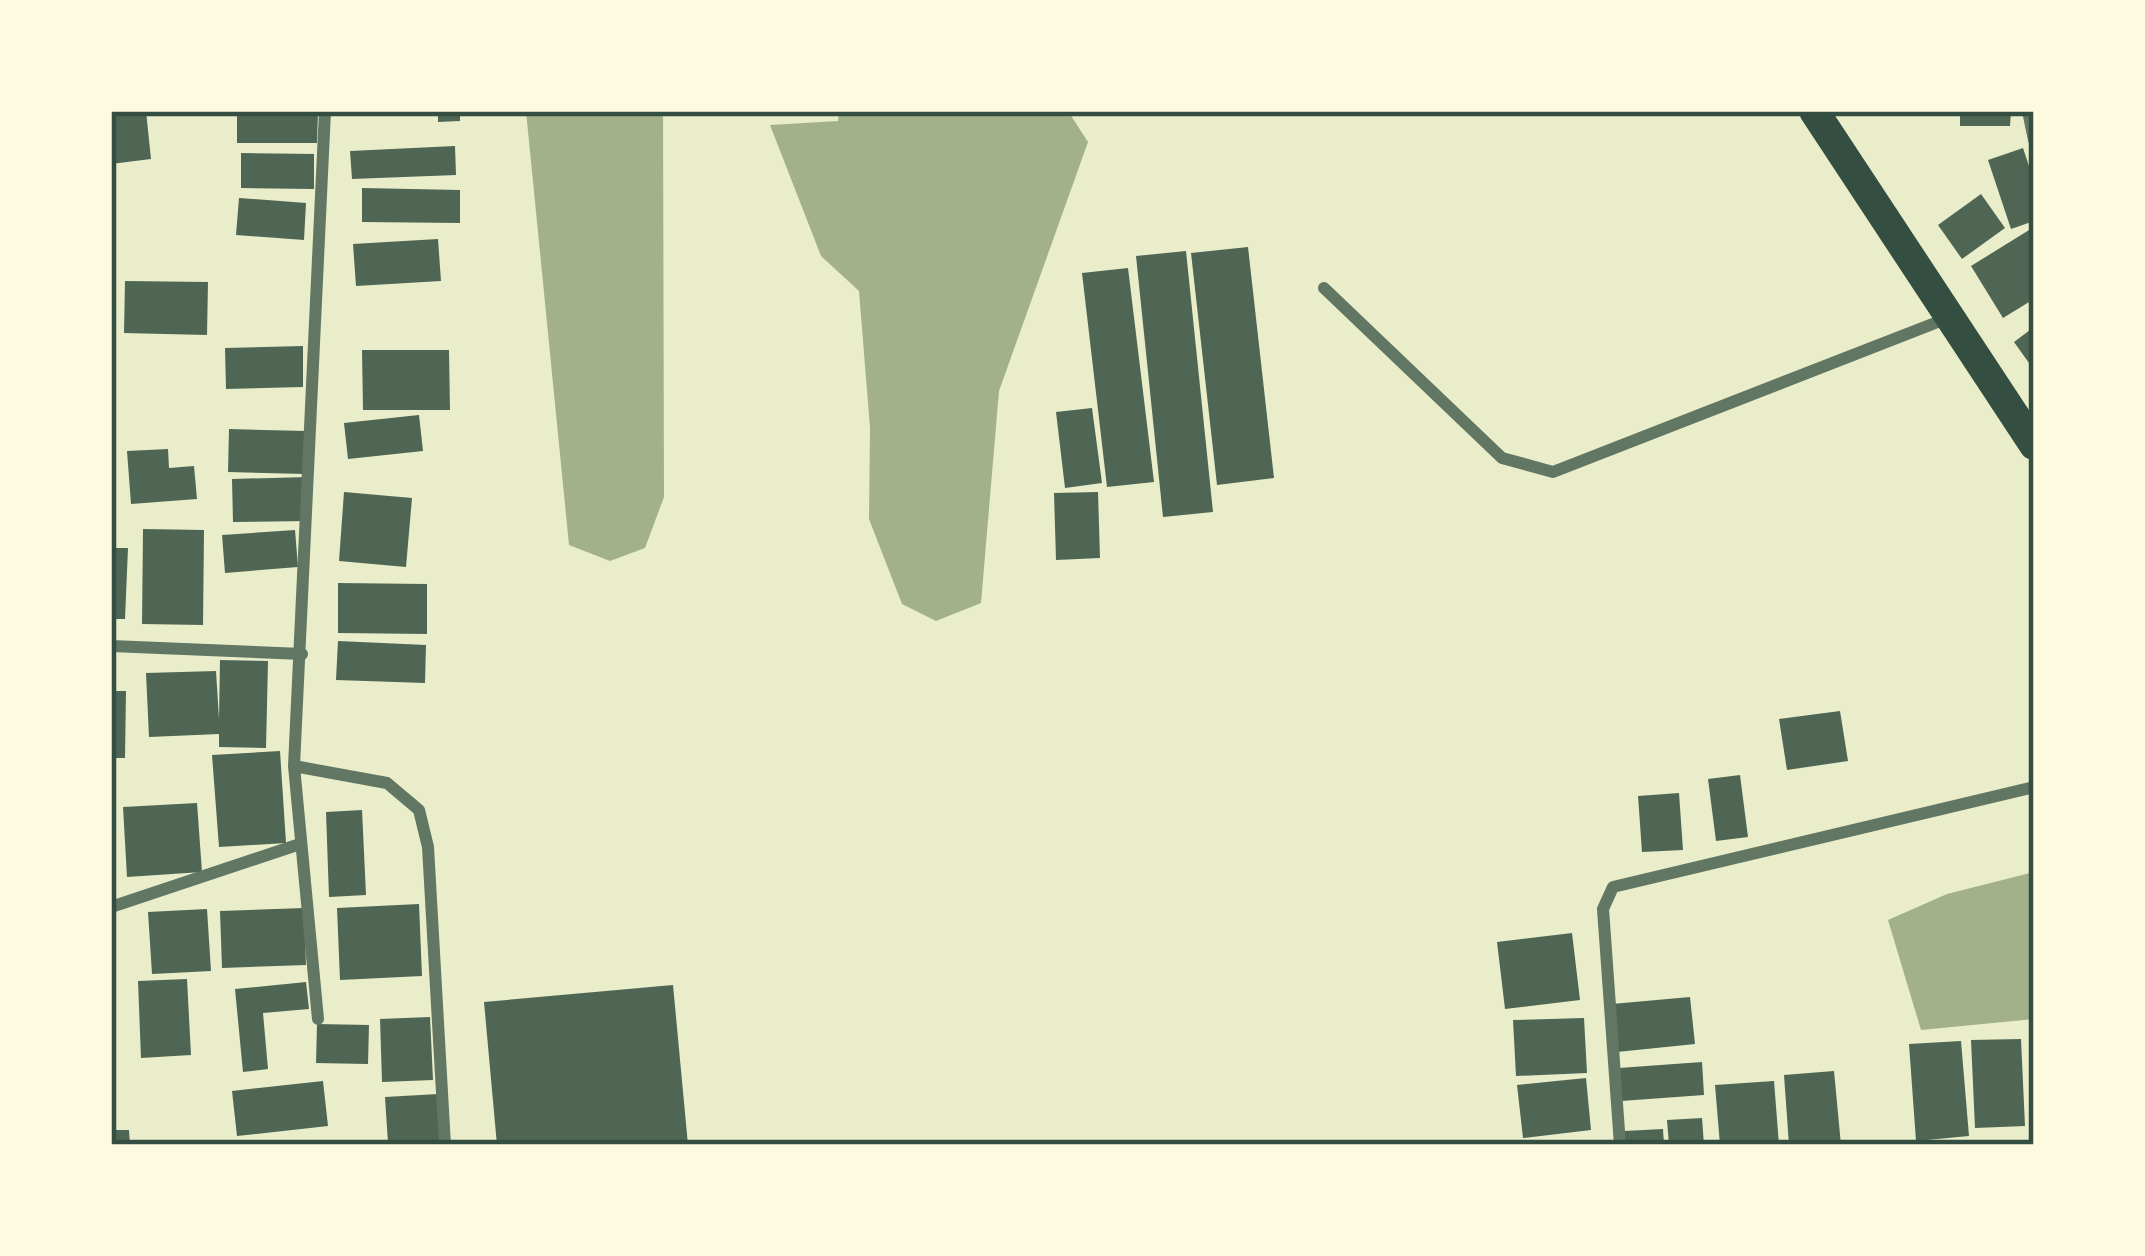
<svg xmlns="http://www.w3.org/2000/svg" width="2145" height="1256" viewBox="0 0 2145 1256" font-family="'PT Sans',sans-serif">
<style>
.water{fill:#a3b18a}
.building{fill:#4f6655}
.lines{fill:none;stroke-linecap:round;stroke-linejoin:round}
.minor{stroke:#617663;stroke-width:12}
.primary{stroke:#344e41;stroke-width:30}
.neatline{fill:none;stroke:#344e41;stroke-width:4.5}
</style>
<rect width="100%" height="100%" fill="#e9edc9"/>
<!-- water -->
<path class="water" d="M526,111H663L664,497L645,548L610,561L569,545Z
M839,111H1068L1088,142L999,391L981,603L936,621L902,604L869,519L870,428L859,291L821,256L770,125L838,121Z
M2034,872V1019L1921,1030L1888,920L1947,894Z"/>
<!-- building -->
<path class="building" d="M111,111H146L151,159L111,164Z
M237,111H318L317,143H237Z
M438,111H460V121L438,122Z
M1960,111H2011L2010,126H1960Z
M455,146L456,175L352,179L350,151Z
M2023,148L2034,181V221L2011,229L1988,160Z
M241,153L314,154V189L241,188Z
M362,188L460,190V223L362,222Z
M1981,194L2005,228L1962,259L1938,225Z
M239,198L306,203L304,240L236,235Z
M2034,227V299L2003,318L1971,266Z
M438,239L441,281L356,286L353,244Z
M1248,247L1274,478L1217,485L1191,253Z
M1186,251L1213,512L1163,517L1136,256Z
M1128,268L1154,482L1107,487L1082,273Z
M125,281L208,282L207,335L124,333Z
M2034,327V370L2014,342Z
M303,346V387L226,389L225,348Z
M362,350H449L450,410H363Z
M1092,408L1102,483L1065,488L1056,412Z
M419,415L423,451L348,459L344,423Z
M229,429L305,431L304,474L228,472Z
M168,449L169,468L194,466L197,499L131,504L127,451Z
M308,477L309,521L233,522L232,479Z
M344,492L412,498L406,567L339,561Z
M1098,492L1100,558L1056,560L1054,493Z
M143,529L204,530L203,625L142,624Z
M295,530L298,567L225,573L222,535Z
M111,548H128L125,619H111Z
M338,583L427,584V634L338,633Z
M338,641L426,645L425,683L336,680Z
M220,660L268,661L266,748L219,747V734L149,737L146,673L216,671L219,719Z
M111,691H126L125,758H111Z
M1840,711L1848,761L1787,770L1779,719Z
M280,751L286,843L219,847L212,755Z
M1740,775L1748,837L1716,841L1708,779Z
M1679,793L1683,850L1642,852L1638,796Z
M197,803L202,872L127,877L123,807Z
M362,810L366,895L329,897L326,812Z
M419,904L422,976L340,980L337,908Z
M304,908L306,965L222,968L220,911Z
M207,909L211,971L152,974L148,912Z
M1572,933L1580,1000L1505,1009L1497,942Z
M187,979L191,1055L141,1058L138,981Z
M306,982L309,1009L263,1013L268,1069L243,1072L235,989Z
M673,985L688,1145H497L484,1002Z
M1690,997L1695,1044L1617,1052L1612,1004Z
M430,1017L433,1080L382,1082L380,1019Z
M1584,1018L1587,1073L1516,1076L1513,1020Z
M317,1024L369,1025L368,1064L316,1063Z
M2021,1039L2025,1126L1975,1128L1971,1040Z
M1961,1041L1969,1136L1916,1141L1909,1044Z
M1702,1062L1704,1095L1621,1101L1619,1068Z
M1834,1071L1841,1145H1789L1784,1075Z
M1586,1078L1591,1130L1523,1138L1517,1085Z
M323,1081L328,1126L237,1136L232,1091Z
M1774,1081L1779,1145H1720L1715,1085Z
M438,1094L440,1140L388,1143L385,1097Z
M1702,1118L1704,1145H1669L1667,1120Z
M1663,1129L1664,1145H1625L1624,1131Z
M111,1130H129L130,1145H111Z"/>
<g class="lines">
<!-- minor -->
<path class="minor" d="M325,111L294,766L387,783L419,810L428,847L445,1145
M2028,111L2034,140
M1324,288L1502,458L1553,472L1948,318
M111,646L302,654
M294,766L318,1019
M111,907L297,845
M1620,1145L1603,909L1613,887L2034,787"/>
<!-- primary -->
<path class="primary" d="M1814,111L2034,445"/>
</g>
<!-- border -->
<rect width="2145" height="1256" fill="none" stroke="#fefae0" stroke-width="228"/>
<rect x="114" y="114" width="1917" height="1028" class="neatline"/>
</svg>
